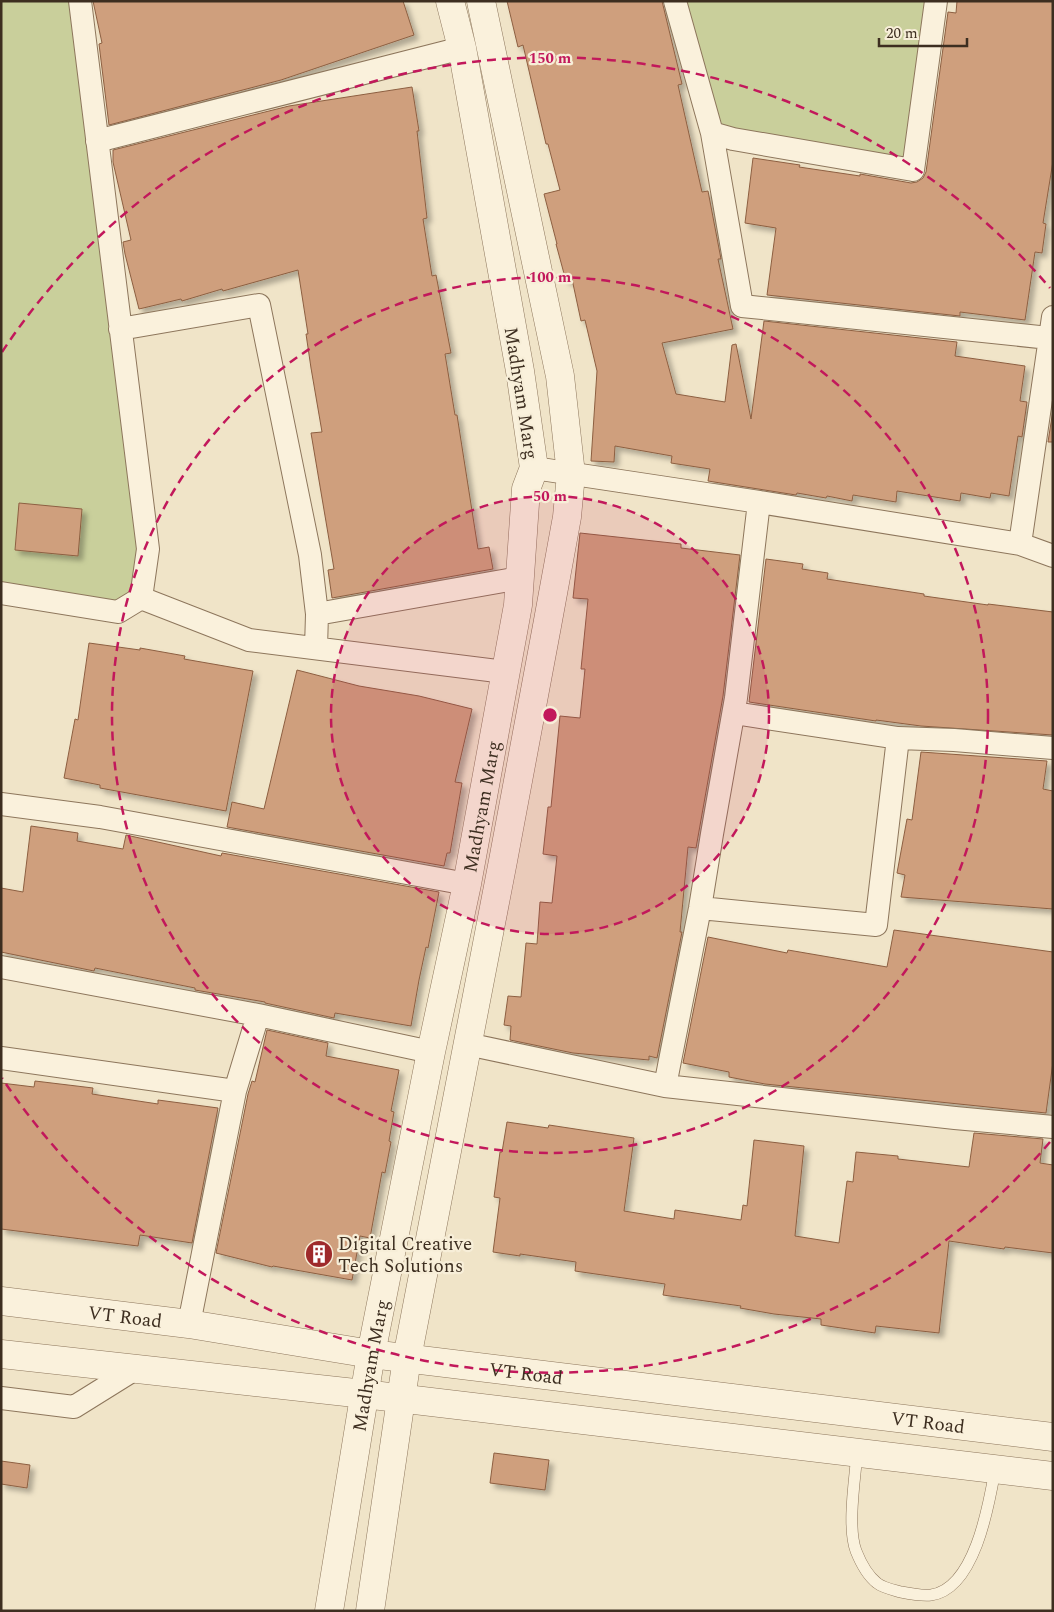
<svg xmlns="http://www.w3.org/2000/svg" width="1054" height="1612" viewBox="0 0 1054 1612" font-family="Spectral,serif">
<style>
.green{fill:#c9cf9b}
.building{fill:#cf9f7d;stroke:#8d5f41;filter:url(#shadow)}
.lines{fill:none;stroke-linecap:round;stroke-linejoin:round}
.service-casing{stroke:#8d765c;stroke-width:12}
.minor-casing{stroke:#8d765c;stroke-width:24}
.tertiary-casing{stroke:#8d765c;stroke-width:29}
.service{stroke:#faf1dc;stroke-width:11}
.minor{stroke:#faf1dc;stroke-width:22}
.tertiary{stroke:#faf1dc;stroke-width:28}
.ring{fill:none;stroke:#c2185b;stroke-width:2.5;stroke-dasharray:9 6}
.labels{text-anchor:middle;stroke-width:4.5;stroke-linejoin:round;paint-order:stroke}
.street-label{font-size:19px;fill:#3d2e20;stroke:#f7eed8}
.poi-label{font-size:19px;fill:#3d2e20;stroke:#f7eed8;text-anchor:start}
.centre{fill:#c2185b;stroke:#f7eed8;stroke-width:2.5}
.ring-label{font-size:15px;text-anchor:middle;font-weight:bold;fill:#c2185b;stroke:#f7eed8;stroke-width:4.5;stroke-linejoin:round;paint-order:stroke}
</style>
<defs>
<filter id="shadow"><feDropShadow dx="4.5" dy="4.5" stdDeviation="2.5" flood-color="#0004"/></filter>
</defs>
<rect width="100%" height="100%" fill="#f0e4c8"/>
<!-- green -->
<path class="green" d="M1,1H80L148,549L141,598L118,612L1,601Z
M675,1H936L913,170L712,133Z"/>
<!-- building -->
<path class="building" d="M93,1H403L414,35L281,80L109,125L99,44L102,43Z
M507,1H662L682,84L678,85L702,192L708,191L721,259H718L733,329L662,343L676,394L725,402L732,345L736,344L751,419L764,321L957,342L955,356L1025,366L1020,401L1027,402L1022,437L1018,436L1009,496L991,493L990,498L961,493L960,501L897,491L896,502L853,495L852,501L827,496L826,498L797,493L796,495L708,481L710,469L671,463L672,456L615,446L614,462L591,461L597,371L585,320L581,321L572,279L566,281L556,244H557L544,194L560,190L548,144H546L523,45L518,47Z
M957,1H1053V161L1043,223L1046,224L1042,253L1035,252L1025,320L960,312V316L767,295L776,228L745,223L753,158L800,165L799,167L860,176V174L911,183L917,182L923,178L926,172L948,12L956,13Z
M412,87L419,131H417L427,218L423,219L432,276L436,275L451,353L445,354L455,415H457L478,549L489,547L493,569L332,598L328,570L334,569L311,433L322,432L311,368L306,334H308L298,270L223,291L222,289L182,301L181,299L139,309L125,254L123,242L131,240L113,162V150L289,106Z
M1053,410V442H1048Z
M19,503L82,509L78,556L15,550Z
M580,533L681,544V548L740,555L723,696L696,848L688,847L680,932H682L657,1058L649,1056V1060L573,1053L510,1040L511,1026L504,1025L508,996L521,997L526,943L537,944L540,902L552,903L557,856L543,854L548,807H551L560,716L580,718L585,669H581L588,599L573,598Z
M766,559L803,564L802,569L828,573L827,579L924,594V596L988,605V604L1053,612V735L921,726L876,720V721L749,702Z
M89,643L140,650V648L185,656L184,659L253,671L226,811L100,788V785L64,778L75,719L78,720Z
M297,670L359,686L419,696L472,709L455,782L462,783L450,853H447L444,866L227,827L232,802L264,809Z
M921,752L1047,761L1043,789L1053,791V909L901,897L905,875L897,873L907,819L912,820Z
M31,826L78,833L77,841L123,849L126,835L221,856L222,853L439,892L428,948L426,947L419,980L411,1026L335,1013L334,1018L265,1003V1002L195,990V988L95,968L94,971L1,952V888L23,892Z
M894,930L1053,952V1062L1046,1113L765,1084L729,1077V1072L683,1063L708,937L787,953L788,950L887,967Z
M267,1030L328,1043L326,1056L399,1070L391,1111L394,1112L389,1141L391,1142L385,1173L382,1172L370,1238L360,1236L352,1280L273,1266L272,1267L216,1253L248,1094L252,1081L255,1082Z
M35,1081L93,1088L92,1094L158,1104V1100L218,1108L192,1243L140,1235L138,1246L1,1229V1083L34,1087Z
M507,1122L548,1128L549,1125L634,1138L624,1211L674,1219L675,1210L741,1220L743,1205L747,1206L754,1140L804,1146L795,1236L839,1243L847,1181L853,1182L856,1152L898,1156V1159L969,1167L974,1133L1043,1139L1040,1163L1053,1165V1253L1005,1247L1004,1249L949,1241L939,1333L876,1326L875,1333L821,1325V1319L774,1314L740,1308L741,1306L663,1295L665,1284L575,1271L576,1262L520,1254V1256L493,1252L500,1198L494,1197L500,1152H502Z
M494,1453L549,1460L545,1490L490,1483Z
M1,1461L30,1465L27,1488L1,1484Z"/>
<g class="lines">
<defs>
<path id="service" d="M857,1453C855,1479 847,1527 856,1551C860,1561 868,1576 877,1583C883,1588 894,1590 901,1592C911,1594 922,1596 931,1595C975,1589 989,1504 995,1470"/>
<path id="minor" d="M80,1L148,549L141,598
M675,1L712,133
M936,1L913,170L733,139L712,133L742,306L1049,338
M97,141L462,48
M120,329L259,305L310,555L317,614L316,648
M534,468L759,502L1020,544L1053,556
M1020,544L1053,317
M1,593L118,612L141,598
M141,598L249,640L505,672
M317,614L520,578
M734,713L898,738
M1,804L100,817L467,884
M700,908L876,925L898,738L954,740L1053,748
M1,967L258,1015L431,1052
M467,1044L665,1086L700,908L712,834L736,698L759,502
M1,1058L235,1091
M665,1086L955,1118L1053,1127
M189,1324L235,1091L258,1015
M1,1398L74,1407L135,1369"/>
<g id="tertiary">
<path id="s1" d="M1,1301L189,1324L371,1354L1053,1437"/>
<path d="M1,1354L364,1394L1053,1476"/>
<path id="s2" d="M329,1611L371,1354L431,1052L467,884L518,605L526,489L534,468L520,371L462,48L450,1"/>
<path d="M370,1611L407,1358L503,861L547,626L567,517L571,474L560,376L481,1"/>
</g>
</defs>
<!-- service casing -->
<use href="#service" class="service-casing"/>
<!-- minor casing -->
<use href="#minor" class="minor-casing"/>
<!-- tertiary casing -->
<use href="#tertiary" class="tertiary-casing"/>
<!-- service -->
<use href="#service" class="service"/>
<!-- minor -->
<use href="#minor" class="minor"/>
<!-- tertiary -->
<use href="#tertiary" class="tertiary"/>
</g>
<!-- distance rings -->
<circle cx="550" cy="715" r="219" fill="#c2185b" fill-opacity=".12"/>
<g class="ring">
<circle cx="550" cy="715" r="219"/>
<circle cx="550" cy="715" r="438"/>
<path d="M1050 1142A657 657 0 0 1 2 1078M2 352A657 657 0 0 1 1050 288"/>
</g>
<!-- icons -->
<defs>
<symbol id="building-disc" viewBox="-11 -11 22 22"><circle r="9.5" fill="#9e2a2b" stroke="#f7eed8"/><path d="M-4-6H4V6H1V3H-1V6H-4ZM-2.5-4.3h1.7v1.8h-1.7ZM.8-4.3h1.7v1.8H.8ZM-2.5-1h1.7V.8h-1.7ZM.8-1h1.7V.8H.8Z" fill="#fff"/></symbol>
</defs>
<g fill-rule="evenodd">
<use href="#building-disc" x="303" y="1238" width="32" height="32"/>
</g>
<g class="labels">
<!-- street labels -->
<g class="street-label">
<text transform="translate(522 393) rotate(81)" y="7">Madhyam Marg</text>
<text dy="7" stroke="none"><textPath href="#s2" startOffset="819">Madhyam Marg</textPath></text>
<text dy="7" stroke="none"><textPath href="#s1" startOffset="125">VT Road</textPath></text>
<text dy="7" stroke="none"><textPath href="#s2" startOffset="249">Madhyam Marg</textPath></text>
<text dy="7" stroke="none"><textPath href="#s1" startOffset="530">VT Road</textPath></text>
<text dy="7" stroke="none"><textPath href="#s1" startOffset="935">VT Road</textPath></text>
</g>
<!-- poi labels -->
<g class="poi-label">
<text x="338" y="1250">Digital Creative<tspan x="338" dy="22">Tech Solutions</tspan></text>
</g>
</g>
<circle cx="550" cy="715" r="8" class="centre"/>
<g class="ring-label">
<text x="550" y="63">150 m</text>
<text x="550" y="282">100 m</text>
<text x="550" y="501">50 m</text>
</g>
<!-- border -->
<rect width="1054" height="1612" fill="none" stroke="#3d2e20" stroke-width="5"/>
<!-- scale -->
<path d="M879 38v8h88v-8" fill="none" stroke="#3d2e20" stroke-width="2.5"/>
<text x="886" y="38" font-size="15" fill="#3d2e20" stroke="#f7eed8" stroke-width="4" paint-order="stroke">20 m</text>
</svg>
